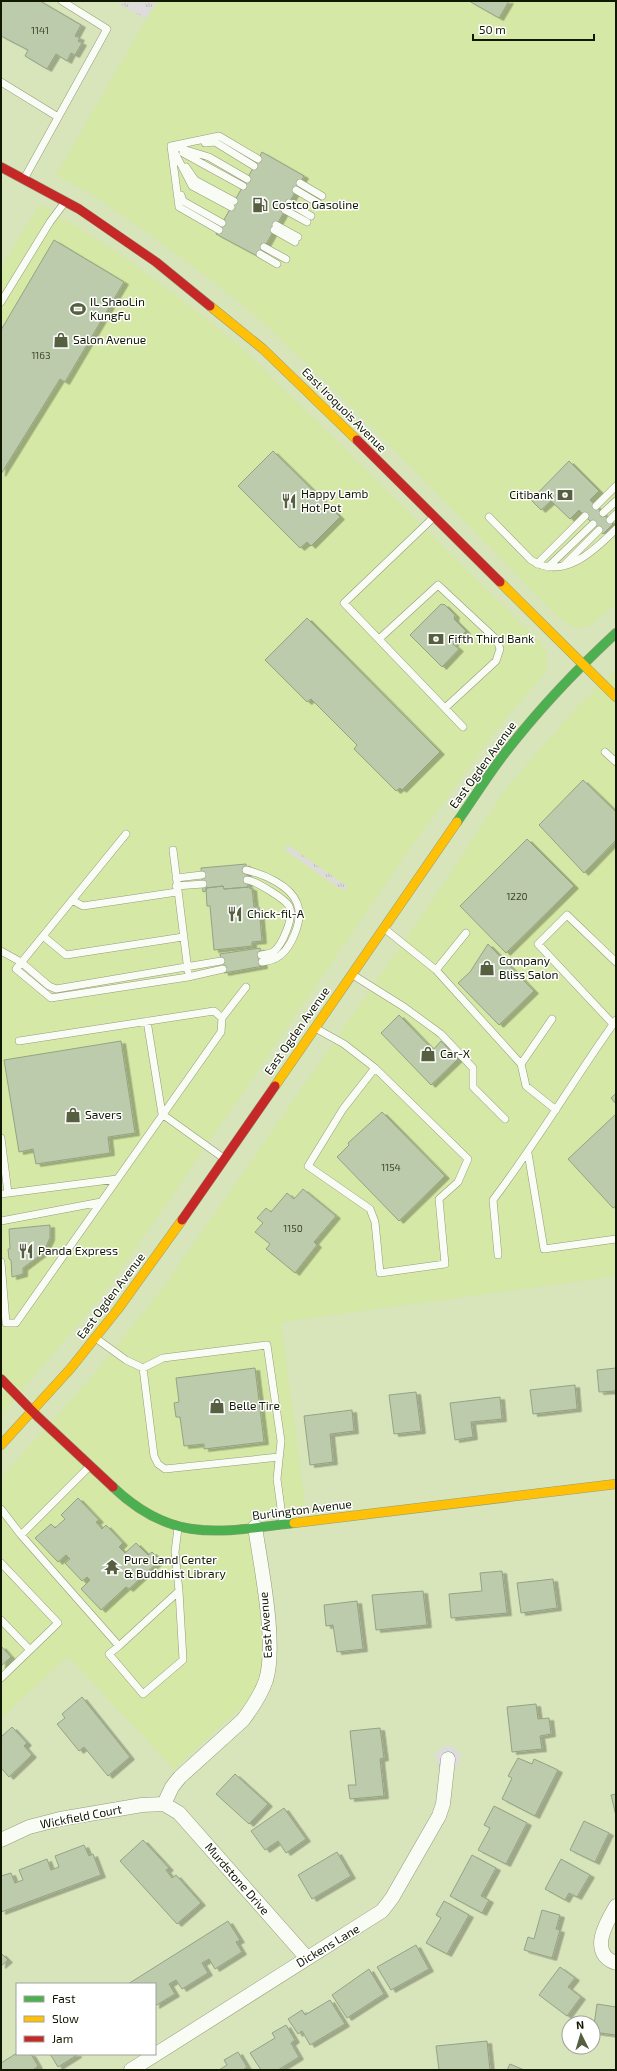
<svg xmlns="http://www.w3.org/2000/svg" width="617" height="2071" viewBox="0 0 617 2071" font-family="'Exo 2',sans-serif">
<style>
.built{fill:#d5e8a5}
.grass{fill:url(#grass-tufts)}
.building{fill:#bbcbac;stroke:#94a385;filter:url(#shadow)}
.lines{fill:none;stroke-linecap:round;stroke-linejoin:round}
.lane-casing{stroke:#939c7a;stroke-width:8}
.street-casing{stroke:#939c7a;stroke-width:15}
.fast-casing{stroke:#939c7a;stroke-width:10}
.slow-casing{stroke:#939c7a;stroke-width:10}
.jam-casing{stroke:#939c7a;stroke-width:10}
.lane{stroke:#f9fbf5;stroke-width:7}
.street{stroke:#f9fbf5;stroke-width:14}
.fast{stroke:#4caf50;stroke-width:9}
.slow{stroke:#ffc107;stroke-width:9}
.jam{stroke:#c62828;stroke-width:9}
.labels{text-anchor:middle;stroke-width:3;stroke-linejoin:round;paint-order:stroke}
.number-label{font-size:10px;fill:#3c452b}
.poi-label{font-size:12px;fill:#111800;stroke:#fff;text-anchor:start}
.street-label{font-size:12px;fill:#111800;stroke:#fff}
</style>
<defs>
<pattern id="grass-tufts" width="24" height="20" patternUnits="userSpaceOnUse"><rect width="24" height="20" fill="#dddcdb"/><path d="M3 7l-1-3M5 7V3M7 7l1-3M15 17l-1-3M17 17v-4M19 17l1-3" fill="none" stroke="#bdbcba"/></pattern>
<filter id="shadow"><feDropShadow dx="4.5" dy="2.5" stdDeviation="0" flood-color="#0004"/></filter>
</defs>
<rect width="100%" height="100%" fill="#d8e4ba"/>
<!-- built -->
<path class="built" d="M157,1H616V604L590,626L576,628L568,624L555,614L357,412L258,318L215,283L137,225L89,193L56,175Z
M40,204L123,256L199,313L242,348L541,643L546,652L547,662L546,670L540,679L507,716L415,841L152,1225L101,1297L1,1415V268Z
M616,670V1276L281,1322L306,1512L254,1517L268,1628L269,1653L254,1706L241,1707L174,1769L68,1656L1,1718V1477L93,1376L165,1285L441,888L504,791L579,705Z"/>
<!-- grass -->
<path class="grass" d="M115,1H157L146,19Z
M285,846H289L347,886L348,888L342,890L285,850Z
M436 1758a12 12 0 1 1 24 0a12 12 0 1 1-24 0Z"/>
<!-- building -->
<path class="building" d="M1,1H40L81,25L75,36L80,38L78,41L82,43L75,55L71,53L67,61L56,54L47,69L25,56L28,50L1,36Z
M469,1H509L499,18Z
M262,152L304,176L259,257L216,234Z
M54,240L124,282L65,382L60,379L1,474V330Z
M273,451L340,517L311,546L307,542L300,548L238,486Z
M569,461L599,491L590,500L613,524L603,534L579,510L570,519L551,501L541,510L531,500Z
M441,604L443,605L444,604L455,615L454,619L466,631L453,644L459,649L442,667L410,635Z
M307,618L440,752L402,790L400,788L396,791L354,749L357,745L311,699L307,702L265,660Z
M583,780L616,812V840L584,873L539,825Z
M527,839L574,886L506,953L460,906Z
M246,864L248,887L224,889L223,886L206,888V891L203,892L201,868Z
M223,886L224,889L250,887V889L252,888L254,907H259L262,941L252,942V946L214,950L210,906H207L206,888Z
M488,944L534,991L499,1025L458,983L470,972Z
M260,948L263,966L224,973L220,954Z
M399,1015L433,1050L441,1041L458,1059L431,1085L381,1033Z
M121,1041L135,1133L108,1137L110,1153L36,1164L33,1149L19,1152L4,1060Z
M616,1093V1104L611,1098Z
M382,1112L445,1176L399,1221L337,1157L349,1145L348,1143Z
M616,1114V1206L613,1208L568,1159Z
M303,1189L336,1216L314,1242L317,1245L295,1273L266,1249L270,1244L255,1232L263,1223L257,1218L266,1208L271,1212L287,1193L294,1199Z
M50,1225V1238L43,1253L23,1268V1274L12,1277L11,1260L9,1259L8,1249H10L9,1229Z
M255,1368L264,1442L204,1449V1444L184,1446L180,1417H176L174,1403L179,1402L176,1378Z
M616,1368V1391L599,1392L597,1370Z
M575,1385L577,1409L533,1414L530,1390Z
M416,1392L421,1431L394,1434L389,1395Z
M500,1397L502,1419L471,1422L473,1437L455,1440L450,1403Z
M352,1410L354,1431L330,1434L333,1462L310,1465L304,1416Z
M78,1498L99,1520L96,1522L102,1529L106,1525L123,1543L119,1547L125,1553L136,1543L148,1555L152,1552L160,1560L129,1589L126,1587L101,1610L81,1589L90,1580L87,1577L82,1581L65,1563L70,1559L66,1555L58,1562L35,1538L51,1524L55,1528L65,1519L61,1515Z
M502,1571L507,1613L451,1618L449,1594L482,1591L480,1573Z
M553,1579L557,1608L521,1613L517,1583Z
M423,1591L427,1625L376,1630L372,1595Z
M357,1601L363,1649L337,1652L333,1625L326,1626L324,1605Z
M1,1646L11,1657L1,1666Z
M82,1697L130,1757L108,1776L84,1747L79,1751L57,1724L65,1718L62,1714Z
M536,1704L538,1719L549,1718L551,1734L540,1736L542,1749L512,1752L507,1707Z
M12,1727L27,1743L24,1746L32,1755L9,1777L1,1768V1737Z
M380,1728L384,1758L380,1759L384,1796L350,1799L348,1785H356L350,1731Z
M518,1758L532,1764L534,1759L558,1770L535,1816L502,1799L512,1778L508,1776Z
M235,1774L268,1804L249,1824L216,1794Z
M616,1794V1816L611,1795Z
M494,1806L527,1823L506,1864L478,1850L490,1828L484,1825Z
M284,1808L306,1839L286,1853L278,1841L265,1850L251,1831Z
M584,1821L609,1833L595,1862L570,1850Z
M143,1840L169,1868L166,1870L172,1878L176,1875L201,1903L177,1924L120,1861Z
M84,1845L89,1856L93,1854L101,1875L1,1912V1876L11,1873L15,1883L23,1880L19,1870L47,1859L51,1870L59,1867L55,1856Z
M337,1852L351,1876L312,1899L298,1875Z
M472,1855L496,1868L481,1896L489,1900L482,1913L450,1896Z
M561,1859L590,1875L577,1897L569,1893L565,1900L545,1889Z
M444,1901L469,1915L447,1954L426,1943L441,1918L436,1915Z
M542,1910L560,1915L556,1929L560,1930L552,1958L524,1950L528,1937L534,1939Z
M228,1921L240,1940L236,1942L242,1952L215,1969L209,1959L202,1963L208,1973L182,1989L176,1980L169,1984L175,1994L155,2006V1984H128Z
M416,1945L429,1969L391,1990L377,1967Z
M1,1953L8,1960L1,1966Z
M560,1967L575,1978L568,1987L581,1997L567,2016L539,1995Z
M369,1969L384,1994L347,2018L332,1995Z
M330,2000L345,2024L310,2045L302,2031L298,2034L288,2019L302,2010L305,2015Z
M597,2004L616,2007V2035L593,2032Z
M286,2025L295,2040L291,2043L299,2057L278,2070H261L250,2053L275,2038L272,2033Z
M487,2041L490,2070H439L436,2046Z
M238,2052L247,2067L243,2070H219L227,2065L224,2060Z
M17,2053L31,2054L38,2066L34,2069L35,2070H1V2063Z
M50,2054H77V2055L58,2067Z
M510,2064L524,2070H507Z"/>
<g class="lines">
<defs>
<path id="lane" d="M1,82L58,117
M205,143L215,142L254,166
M171,146L179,207L219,230
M171,146L219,136L258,159
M173,146L209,157L247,179
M174,151L192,186L231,207
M183,153L243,186
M186,167L195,180L234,201
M24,179L107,29L62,1
M300,183L322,196
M296,190L318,203
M181,195L183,201L222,223
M289,203L311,216
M285,210L307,222
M276,225L298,237
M274,230L295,242
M264,247L286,259
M260,254L277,264
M1,302L50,222L65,202
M596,506L616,486
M603,513L616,501
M434,517L344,603L463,727
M489,517L531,560C563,581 594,551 616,529
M610,520L616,514
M537,564L585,516
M564,565L599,530
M548,567L593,524
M379,639L438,585L497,640L500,649L496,661L445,708
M605,752L616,762
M126,834L16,969L51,998L188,977L223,969
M173,850L188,971
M246,870C263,874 290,885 297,903C304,919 291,952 274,959C271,961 266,961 262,962
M176,878L202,875
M247,880C256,881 285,899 289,906C295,916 282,946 273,952C270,954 265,954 261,955
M176,886L203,884
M72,900L83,906L177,892
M385,929L436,970L521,1064L526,1086L556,1110
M43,936L66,955L183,937
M1,951L21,962L49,986L56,989L221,961
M436,970L466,933
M353,975L404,1007L441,1034L473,1068V1087L505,1119
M222,1018L246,987
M147,1021L162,1114L222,1157
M613,1024L538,944L567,915L616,962
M317,1029L344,1044L375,1068L468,1159L458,1182L439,1199L445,1264L380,1273L375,1222L370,1209L308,1166L343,1109L375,1068
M521,1064L552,1019
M1,1138L8,1193
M528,1153L544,1249L616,1239
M1,1194L117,1179
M1,1221L101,1202
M498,1255L493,1200C537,1142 574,1079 616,1020
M1,1262L6,1323H16L221,1032L222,1018L214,1011L19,1041
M97,1339L126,1360L143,1368L163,1358L267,1345L281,1441L277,1479L283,1523
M143,1368L154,1456L158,1464L165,1469L279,1457
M1,1509L21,1535L119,1646L179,1591L175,1552L178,1528
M21,1535L90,1466
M1,1563L58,1623L1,1678
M1,1620L30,1650
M119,1646L109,1654L143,1694L183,1660L179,1591"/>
<path id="street" d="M164,1804L172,1787L180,1777L243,1720C252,1708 261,1695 266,1680C277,1644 261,1567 255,1527
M1,1840L29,1827L60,1819L142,1805L164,1804L179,1813L307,1958
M616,1906C606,1923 588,1953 616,1963
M131,2070L382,1911L392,1898L439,1816L443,1804L448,1759"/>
<path id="fast" d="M457,822C472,801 486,778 502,757C536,712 575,671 616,633
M113,1487C173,1544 219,1532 294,1523"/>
<path id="slow" d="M210,306L263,349L357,440
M500,582L616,697
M275,1086L457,822
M1,1445L71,1368L118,1309L182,1220
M294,1523L616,1484"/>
<path id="jam" d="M1,167L79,209L156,262L210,306
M357,440L500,582
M182,1220L275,1086
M1,1379L37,1416L113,1487"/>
</defs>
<!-- lane casing -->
<use href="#lane" class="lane-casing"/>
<!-- street casing -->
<use href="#street" class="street-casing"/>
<!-- fast casing -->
<use href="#fast" class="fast-casing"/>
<!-- slow casing -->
<use href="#slow" class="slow-casing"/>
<!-- jam casing -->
<use href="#jam" class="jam-casing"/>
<!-- lane -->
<use href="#lane" class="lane"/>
<!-- street -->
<use href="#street" class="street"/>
<!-- fast -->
<use href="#fast" class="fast"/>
<!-- slow -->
<use href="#slow" class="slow"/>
<!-- jam -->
<use href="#jam" class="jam"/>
</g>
<!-- icons -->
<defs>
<symbol id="fuel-bare" viewBox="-9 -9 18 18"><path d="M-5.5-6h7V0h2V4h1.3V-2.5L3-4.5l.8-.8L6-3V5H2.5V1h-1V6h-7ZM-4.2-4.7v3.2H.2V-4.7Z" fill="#575f41" stroke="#fff" stroke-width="2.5" paint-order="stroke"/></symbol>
<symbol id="stadium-bare" viewBox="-9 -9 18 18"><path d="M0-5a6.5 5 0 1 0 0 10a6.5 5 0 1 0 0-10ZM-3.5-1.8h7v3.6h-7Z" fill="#575f41" stroke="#fff" stroke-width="2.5" paint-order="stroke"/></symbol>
<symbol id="shop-bare" viewBox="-9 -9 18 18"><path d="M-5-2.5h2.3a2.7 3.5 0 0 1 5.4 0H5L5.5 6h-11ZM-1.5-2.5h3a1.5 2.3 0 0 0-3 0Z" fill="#575f41" stroke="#fff" stroke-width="2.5" paint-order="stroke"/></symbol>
<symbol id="bank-bare" viewBox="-9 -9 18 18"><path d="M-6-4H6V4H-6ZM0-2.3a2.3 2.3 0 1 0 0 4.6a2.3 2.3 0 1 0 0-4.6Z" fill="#575f41" stroke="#fff" stroke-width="2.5" paint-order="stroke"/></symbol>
<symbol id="restaurant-bare" viewBox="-9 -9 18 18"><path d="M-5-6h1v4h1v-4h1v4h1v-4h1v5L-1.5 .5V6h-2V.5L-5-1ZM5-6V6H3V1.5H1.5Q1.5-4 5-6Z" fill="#575f41" stroke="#fff" stroke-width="2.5" paint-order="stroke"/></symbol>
<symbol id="temple-bare" viewBox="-9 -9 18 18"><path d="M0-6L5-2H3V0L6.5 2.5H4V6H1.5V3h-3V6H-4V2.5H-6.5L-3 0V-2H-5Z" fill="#575f41" stroke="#fff" stroke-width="2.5" paint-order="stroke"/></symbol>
</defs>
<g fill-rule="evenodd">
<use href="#fuel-bare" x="249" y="194" width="22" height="22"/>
<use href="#stadium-bare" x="67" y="298" width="22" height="22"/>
<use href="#shop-bare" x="50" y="329" width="22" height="22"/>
<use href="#bank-bare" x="554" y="484" width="22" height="22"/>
<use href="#restaurant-bare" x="278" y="490" width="22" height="22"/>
<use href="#bank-bare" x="425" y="628" width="22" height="22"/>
<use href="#restaurant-bare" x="224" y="903" width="22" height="22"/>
<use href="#shop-bare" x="476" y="957" width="22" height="22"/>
<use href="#shop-bare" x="417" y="1043" width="22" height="22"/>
<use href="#shop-bare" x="62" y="1104" width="22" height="22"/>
<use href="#restaurant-bare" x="15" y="1240" width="22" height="22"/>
<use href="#shop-bare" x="206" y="1395" width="22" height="22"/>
<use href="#temple-bare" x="101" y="1556" width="22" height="22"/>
</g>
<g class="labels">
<!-- number labels -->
<g class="number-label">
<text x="40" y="34">1141</text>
<text x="41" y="359">1163</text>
<text x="517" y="900">1220</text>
<text x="391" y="1171">1154</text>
<text x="293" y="1232">1150</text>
</g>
<!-- poi labels -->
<g class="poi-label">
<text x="272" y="209">Costco Gasoline</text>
<text x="90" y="306">IL ShaoLin<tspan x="90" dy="14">KungFu</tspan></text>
<text x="73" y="344">Salon Avenue</text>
<text x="301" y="498">Happy Lamb<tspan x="301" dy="14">Hot Pot</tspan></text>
<text x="553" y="499" text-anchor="end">Citibank</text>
<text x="448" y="643">Fifth Third Bank</text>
<text x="247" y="918">Chick-fil-A</text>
<text x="499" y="965">Company<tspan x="499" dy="14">Bliss Salon</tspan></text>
<text x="440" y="1058">Car-X</text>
<text x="85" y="1119">Savers</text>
<text x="38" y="1255">Panda Express</text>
<text x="229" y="1410">Belle Tire</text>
<text x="124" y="1564">Pure Land Center<tspan x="124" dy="14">&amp; Buddhist Library</tspan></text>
</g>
<!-- street labels -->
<g class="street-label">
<text transform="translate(344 410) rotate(45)" y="4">East Iroquois Avenue</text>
<text transform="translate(483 765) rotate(-54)" y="4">East Ogden Avenue</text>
<text transform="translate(297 1031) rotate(-55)" y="4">East Ogden Avenue</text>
<text transform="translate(111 1296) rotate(-53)" y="4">East Ogden Avenue</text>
<text transform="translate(302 1510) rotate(-7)" y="4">Burlington Avenue</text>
<text transform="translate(266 1625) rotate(-94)" y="4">East Avenue</text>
<text transform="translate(81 1817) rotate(-11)" y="4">Wickfield Court</text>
<text transform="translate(237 1879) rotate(49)" y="4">Murdstone Drive</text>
<text transform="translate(328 1946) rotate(-31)" y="4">Dickens Lane</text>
</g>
</g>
<!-- border -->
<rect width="617" height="2071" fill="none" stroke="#111800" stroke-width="4"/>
<!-- legend -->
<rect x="16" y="1983" width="140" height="72" fill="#ffffff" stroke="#a0a399"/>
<rect x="24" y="1996" width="20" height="6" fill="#4caf50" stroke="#a0a399"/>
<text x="52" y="2003" font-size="12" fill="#111800">Fast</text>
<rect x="24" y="2016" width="20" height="6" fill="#ffc107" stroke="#a0a399"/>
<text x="52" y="2023" font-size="12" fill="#111800">Slow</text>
<rect x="24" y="2036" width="20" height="6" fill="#c62828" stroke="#a0a399"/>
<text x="52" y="2043" font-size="12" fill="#111800">Jam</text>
<!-- north arrow -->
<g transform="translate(581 2035) rotate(355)"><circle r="19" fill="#ffffff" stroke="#a0a399"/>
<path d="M0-3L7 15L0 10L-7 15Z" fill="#575f41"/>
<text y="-6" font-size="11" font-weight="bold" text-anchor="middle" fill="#111800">N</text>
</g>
<!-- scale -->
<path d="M473 34v6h121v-6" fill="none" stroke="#111800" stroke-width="2"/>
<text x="479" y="34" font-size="12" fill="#111800" stroke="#ffffff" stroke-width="3" paint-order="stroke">50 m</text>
</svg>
